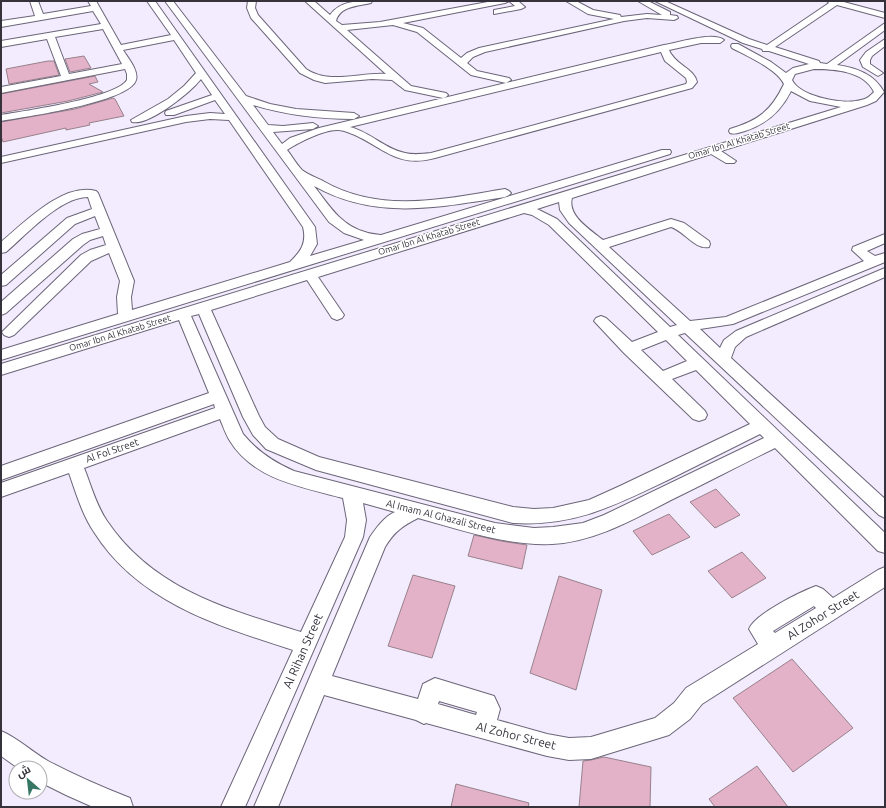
<svg xmlns="http://www.w3.org/2000/svg" width="886" height="808" viewBox="0 0 886 808" font-family="Ubuntu,Cairo,sans-serif">
<style>
.building{fill:#e3b2c8;stroke:#98818b}
.lines{fill:none;stroke-linecap:round;stroke-linejoin:round}
.minor-casing{stroke:#6c6579;stroke-width:2}
.minor{fill:#fff;fill-rule:evenodd}
.labels{text-anchor:middle;stroke-width:3;stroke-linejoin:round;paint-order:stroke}
.far-street-label{font-size:9px;fill:#35323b;stroke:#fff}
.street-label{font-size:10px;fill:#35323b;stroke:#fff}
.near-street-label{font-size:12px;fill:#35323b;stroke:#fff}
</style>
<rect width="100%" height="100%" fill="#f2ecfe"/>
<!-- building -->
<path class="building" d="M84,56L91,68L70,72L65,59Z
M48,61H54L59,75L9,84L6,69Z
M95,76L98,82L89,84L103,92L68,101L1,113V94Z
M113,98L115,99L124,116L89,123L90,125L66,130V128L3,142L1,136V122L75,109Z
M716,489L740,515L715,528L690,502Z
M669,514L690,537L652,555L633,531Z
M474,535L501,541L527,545L522,569L468,556Z
M742,552L766,578L732,598L708,571Z
M413,575L455,586L432,658L388,646Z
M559,576L602,590L576,690L530,673Z
M792,659L853,728L793,772L733,698Z
M604,757L651,767L650,807H579L583,761L591,760Z
M757,766L788,807H715L709,799Z
M456,784L529,803L528,807H451Z"/>
<g class="lines">
<defs>
<path id="minor" d="M30,1H38L43,14L91,6L88,1H96L121,45L171,35L147,1H155L315,227L317,244L310,256L364,240L344,233L329,222L165,1H173L246,96L270,104L296,109L354,113L359,116L354,119C319,119 286,115 253,105L268,125L283,126L313,123L318,126L313,129L273,132L282,144L290,138L319,128L664,45C677,43 714,31 724,40L720,43H701L669,50C675,65 694,68 697,82L692,88L435,158C398,168 385,149 355,135C350,133 343,130 338,130C325,129 297,143 287,150C292,156 296,164 302,170C307,174 317,178 323,181C380,214 444,199 505,189L509,191L511,193L509,195L505,197C439,207 376,221 314,186C328,204 340,225 365,232C370,234 375,234 381,235L662,150H670L671,152L670,154L1,360V350L118,314L117,297L120,281L109,253L91,261L14,335L9,337L4,335L2,332L81,255L90,250L106,245L103,236L90,240L83,245L6,313L1,315V302L73,239L82,234L100,229L95,216L75,224L6,285L1,286V275L67,218L92,209L88,197C60,197 26,235 6,252L1,253V242C24,223 63,182 96,191L98,193L134,281L131,297L132,310L290,262C301,251 307,243 303,227L229,120L210,119L186,122L1,163V157L186,116L210,113L225,114L215,100L174,115H166L165,113L166,111L212,95L201,79C191,92 149,126 132,122L131,120L168,99L184,86L196,73L174,40L123,50C128,58 139,71 136,80C130,102 24,117 1,121V115C24,111 116,98 127,80V74L125,69L1,93V87L61,76L47,39L1,47V41L101,24L93,11L1,27V21L35,16ZM103,29L122,64L69,74L55,37ZM661,52L665,61L686,78L687,82L686,84L431,153C422,154 413,155 405,153C385,149 370,132 350,127Z
M248,1H256L255,8L258,15L306,69C330,85 360,72 386,74L305,1H314L330,15C340,1 356,1 372,1L371,3C358,6 340,6 336,21L342,25L380,22L493,1H509L505,3L403,23L423,28L461,58L467,53L479,48L614,19L588,14L566,1H576L593,10L620,15L621,17L647,14L662,15L638,1H648L670,12V15L677,16L678,18L674,20L647,18L624,21L485,52L473,57L467,63L477,71L509,78L511,80L506,83L471,75L417,32L393,25L347,30L411,86L446,93L448,95L446,97L443,98L405,90L392,80L372,79L325,83L314,80L300,73L251,18L247,8Z
M509,1H518L525,7L521,9L494,14V10L515,6Z
M655,1H665L749,39L767,45L829,3L827,1H840L885,13V18L837,5L775,47L819,61L820,63L827,64L885,23V30L837,65C857,68 874,74 884,92L876,101L867,105L721,151L736,161L734,163H726L711,154L572,198C567,216 591,230 603,240L671,219L684,223L709,241L710,244L709,247C695,250 684,231 671,227L609,247L690,321L726,317L864,261L852,250L853,247L885,234V243L867,251L875,256L885,253V262L733,324L700,329L720,348L724,340L736,331L885,268V277L746,337L735,347L731,358L885,499V518L879,515L685,333L678,335L885,533V553L878,551L775,448C740,465 706,483 671,500C634,519 595,542 552,544C506,546 462,530 418,518C402,526 394,532 385,547L332,676L418,699L423,684L435,678L494,696L500,709L497,720L547,734L569,738L591,737L655,718L674,703L686,688L758,644L749,629C755,614 800,592 816,586L823,589L833,598L878,570L885,567V587L702,704L690,719L669,735L591,759L569,760L547,756L426,723L424,724L416,720L324,695L278,807H254L370,537C377,527 384,517 395,512L363,503L366,520L363,537L245,807H221L293,650C218,626 138,602 94,532C82,514 76,493 69,473L1,497V483L215,408L214,404L1,480V466L209,393L179,320L1,375V364L841,107L810,101L791,91C781,111 767,124 745,131C740,132 736,135 730,133L729,131L730,129C759,120 771,111 784,84C777,69 747,56 732,48L731,46L732,44H738L771,62L786,73L793,68L809,64L769,51H763L762,49L743,43ZM814,69C835,69 864,71 874,92C870,96 867,99 861,100C844,105 800,97 792,80L795,74ZM559,202L560,210L569,223L677,325L670,327L557,219L537,209ZM524,213L532,215L549,225L658,332L632,342L606,318L601,316L596,318L594,321L624,353L693,419L699,421L705,419L707,415L705,411L672,379L696,370L750,424L620,486L589,500L553,508L534,509L513,507L319,457L278,439L265,427L259,416L211,310L307,280L332,318L337,320L342,318L344,315L318,277ZM199,314L243,417L253,435L266,449L316,470L513,523C575,527 615,505 670,479C700,464 730,449 760,434L764,438L604,515L583,523L553,527L534,528L495,523L294,471C274,462 257,451 243,434L191,316ZM666,340L687,361L663,371L641,350ZM220,419C223,426 226,435 230,441C254,480 303,487 343,498L347,520L345,537L301,632C226,609 153,589 107,521C96,505 91,485 84,468ZM814,606L816,608L775,633L773,631ZM439,701L477,712L476,715L438,704Z
M885,39V46L872,56L870,60V64L883,73L878,76L863,67L860,60L866,52Z
M1,731C18,738 32,752 48,761C74,775 102,787 130,798L133,807H93L66,795L40,782V768H18L1,756Z"/>
</defs>
<!-- minor casing -->
<use href="#minor" class="minor-casing"/>
<!-- minor -->
<use href="#minor" class="minor"/>
</g>
<g class="labels">
<!-- far-street labels -->
<g class="far-street-label">
<text transform="translate(739 141) rotate(-17)" y="3">Omar Ibn Al Khatab Street</text>
<text transform="translate(429 237) rotate(-17)" y="3">Omar Ibn Al Khatab Street</text>
<text transform="translate(120 333) rotate(-17)" y="3">Omar Ibn Al Khatab Street</text>
</g>
<!-- street labels -->
<g class="street-label">
<text transform="translate(112 450) rotate(-19)" y="4">Al Fol Street</text>
<text transform="translate(441 516) rotate(14)" y="4">Al Imam Al Ghazali Street</text>
</g>
<!-- near-street labels -->
<g class="near-street-label">
<text transform="translate(823 615) rotate(-32)" y="4">Al Zohor Street</text>
<text transform="translate(303 651) rotate(-66)" y="4">Al Rihan Street</text>
<text transform="translate(516 736) rotate(14)" y="4">Al Zohor Street</text>
</g>
</g>
<!-- border -->
<rect width="886" height="808" fill="none" stroke="#35323b" stroke-width="4"/>
<!-- north arrow -->
<g transform="translate(28 780) rotate(332)"><circle r="19" fill="#ffffff" stroke="#aeadb1"/>
<path d="M0-3L7 15L0 10L-7 15Z" fill="#357665"/>
<text y="-6" font-size="11" font-weight="bold" text-anchor="middle" fill="#35323b">ش</text>
</g>
</svg>
